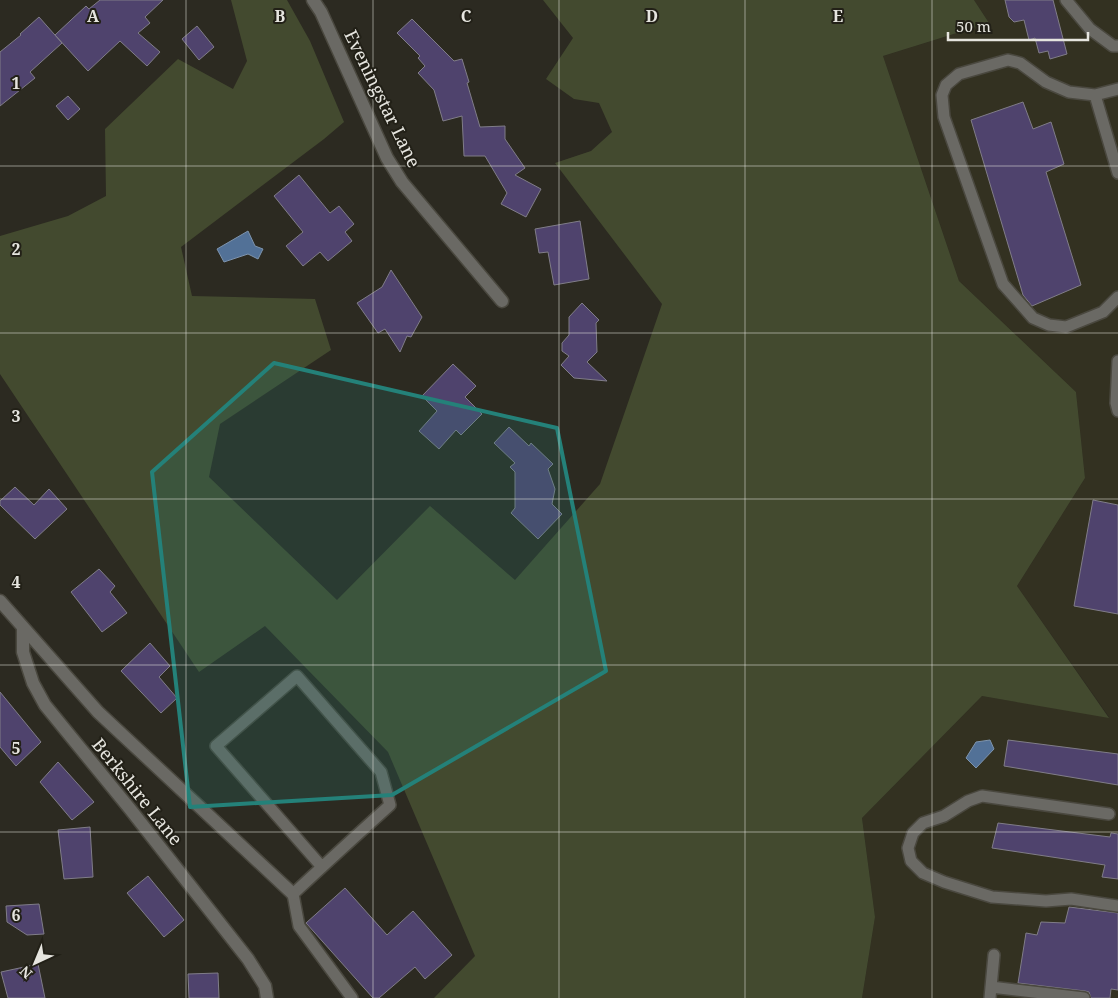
<svg xmlns="http://www.w3.org/2000/svg" width="1118" height="998" viewBox="0 0 1118 998" font-family="'Noto Serif',serif">
<style>
.built{fill:#333121}
.green{fill:#434a2f}
.water{fill:#527197;stroke:#7e94ad}
.building{fill:#4f436d;stroke:#807d88}
.lines{fill:none;stroke-linecap:round;stroke-linejoin:round}
.service-casing{stroke:#4a483f;stroke-width:14}
.minor-casing{stroke:#4a483f;stroke-width:15}
.service{stroke:#6a6964;stroke-width:11}
.minor{stroke:#6a6964;stroke-width:12}
.marked{fill:#248179;fill-opacity:0.2;stroke:#248179;stroke-width:4;stroke-linejoin:round}
.grid{fill:none;stroke:#e6e5df;stroke-width:1;stroke-opacity:0.55}
.labels{text-anchor:middle;stroke-width:4;stroke-linejoin:round;paint-order:stroke}
.street-label{font-size:18px;fill:#e6e5df;stroke:#222017}
.grid-label{font-size:16px;text-anchor:middle;font-weight:bold;fill:#e6e5df;stroke:#222017;stroke-width:4;stroke-linejoin:round;paint-order:stroke}
</style>
<rect width="100%" height="100%" fill="#2c2a21"/>
<!-- built -->
<path class="built" d="M974,0H1118V998H862L875,917L862,818L982,696L1109,717L1017,586L1085,478L1076,392L959,281L883,56L989,23Z"/>
<!-- green -->
<path class="green" d="M231,0H287L310,41L344,122L324,139L181,247L192,296L315,299L331,350L220,424L209,477L337,600L430,506L515,580L600,484L662,304L555,163L591,151L612,132L599,103L574,99L546,79L573,38L543,0H974L989,23L883,56L959,281L1076,392L1085,478L1017,586L1109,718L982,696L862,818L875,917L862,998H434L475,956L388,752L265,626L199,672L0,374V236L68,216L106,196L105,129L178,59L233,89L247,61Z"/>
<!-- water -->
<path class="water" d="M248,231L255,246L263,249L258,259L248,254L224,262L217,249Z
M990,740L994,749L976,768L966,758L976,742Z"/>
<!-- building -->
<path class="building" d="M100,0H163L145,17L150,23L138,33L160,52L147,66L120,41L88,71L55,35L86,6L89,9Z
M1005,0H1053L1067,54L1050,59L1048,51L1039,53L1035,38L1029,40L1024,20L1014,22L1009,17Z
M39,17L62,43L30,72L35,78L0,106V52L21,35L20,34Z
M412,19L454,61L462,59L469,82L467,83L480,127L505,126V139L525,168L515,175L541,189L526,217L501,204L507,193L485,156H464L462,116L443,121L434,90L418,73L425,66L418,58L420,56L397,33Z
M197,26L214,47L199,60L182,39Z
M68,96L80,109L68,120L56,106Z
M1023,102L1033,129L1051,122L1064,164L1046,172L1081,285L1032,306L1023,295L971,120Z
M299,175L330,213L339,206L354,224L345,232L352,241L328,261L320,252L303,266L286,246L303,232L274,196Z
M580,221L589,279L554,285L548,252L539,253L535,229Z
M391,270L422,317L411,337L407,336L400,352L385,329L378,333L357,303L382,287Z
M582,303L599,320L596,323L597,352L587,362L607,381L574,378L561,365L569,356L562,351V343L569,335V317Z
M453,364L476,386L465,397L482,414L461,435L456,430L439,449L419,431L437,411L422,396Z
M509,427L529,446L531,443L553,464L548,469L555,489L552,504L562,514L538,539L511,513L515,508V472L510,467L515,463L494,443Z
M15,487L34,505L49,489L67,509L35,539L0,505V501Z
M1093,500L1118,505V614L1074,606Z
M99,569L115,586L110,592L127,613L102,632L71,592Z
M150,643L170,666L159,677L177,698L161,713L121,671Z
M0,692L41,742L16,766L0,747Z
M1008,740L1118,754V785L1004,766Z
M58,762L94,802L72,820L40,782Z
M998,823L1110,837L1111,833L1118,834V879L1102,877L1105,865L992,848Z
M90,827L93,877L64,879L58,830Z
M148,876L184,920L164,937L127,893Z
M345,888L387,935L413,911L452,955L425,979L415,967L379,998H373L306,923Z
M39,904L44,934L27,935L7,922L6,906Z
M1069,907L1118,913V990L1111,989L1110,998H1091L1089,992L1085,991L1018,983L1026,933L1037,935L1041,922L1065,923Z
M38,964L45,998H8L1,972Z
M218,973L219,998H189L188,974Z"/>
<g class="lines">
<defs>
<path id="service" d="M1066,0L1090,29L1113,46H1118
M1118,89L1095,95L1069,92L1046,82L1020,63L1008,60L959,74L946,85L942,95L944,117L1003,284L1033,318L1049,325L1066,327L1103,312L1118,297
M1095,95L1118,173
M1118,361L1116,403L1118,411
M1109,814L982,796L968,801L944,816L923,823L913,833L908,848L911,861L923,873L944,882L992,897L1046,901L1071,899L1118,906
M322,867L216,746L297,676L381,772L390,805C358,834 325,864 293,894L299,926L352,998
M991,987L994,955
M990,998L991,987L1084,998"/>
<path id="minor" d="M313,0L321,12L387,158L402,182L502,301
M0,601L98,712L293,894
M23,628V652L33,683L45,705L130,809L248,959L265,986L267,998"/>
</defs>
<!-- service casing -->
<use href="#service" class="service-casing"/>
<!-- minor casing -->
<use href="#minor" class="minor-casing"/>
<!-- service -->
<use href="#service" class="service"/>
<!-- minor -->
<use href="#minor" class="minor"/>
</g>
<!-- marked area -->
<path class="marked" d="M274,363L557,428L606,671L392,795L190,807L152,472Z"/>
<!-- grid -->
<path class="grid" d="M186,0V998M373,0V998M559,0V998M745,0V998M932,0V998M0,166H1118M0,333H1118M0,499H1118M0,665H1118M0,832H1118"/>
<g class="labels">
<!-- street labels -->
<g class="street-label">
<text transform="translate(382 99) rotate(64)" y="6">Eveningstar Lane</text>
<text transform="translate(137 792) rotate(51)" y="6">Berkshire Lane</text>
</g>
</g>
<g class="grid-label">
<text x="93" y="22">A</text>
<text x="280" y="22">B</text>
<text x="466" y="22">C</text>
<text x="652" y="22">D</text>
<text x="838" y="22">E</text>
<text x="16" y="89">1</text>
<text x="16" y="255">2</text>
<text x="16" y="422">3</text>
<text x="16" y="588">4</text>
<text x="16" y="754">5</text>
<text x="16" y="921">6</text>
</g>
<!-- north arrow -->
<g transform="translate(35 963) rotate(224)" stroke="#222017" stroke-width="4" paint-order="stroke">
<path d="M0-4L9 19L0 12L-9 19Z" fill="#e6e5df"/>
<text y="-8" font-size="14" font-weight="bold" text-anchor="middle" fill="#e6e5df">N</text>
</g>
<!-- scale -->
<path d="M948 32v8h140v-8" fill="none" stroke="#e6e5df" stroke-width="2.5"/>
<text x="956" y="32" font-size="15" fill="#e6e5df" stroke="#222017" stroke-width="4" paint-order="stroke">50 m</text>
</svg>
